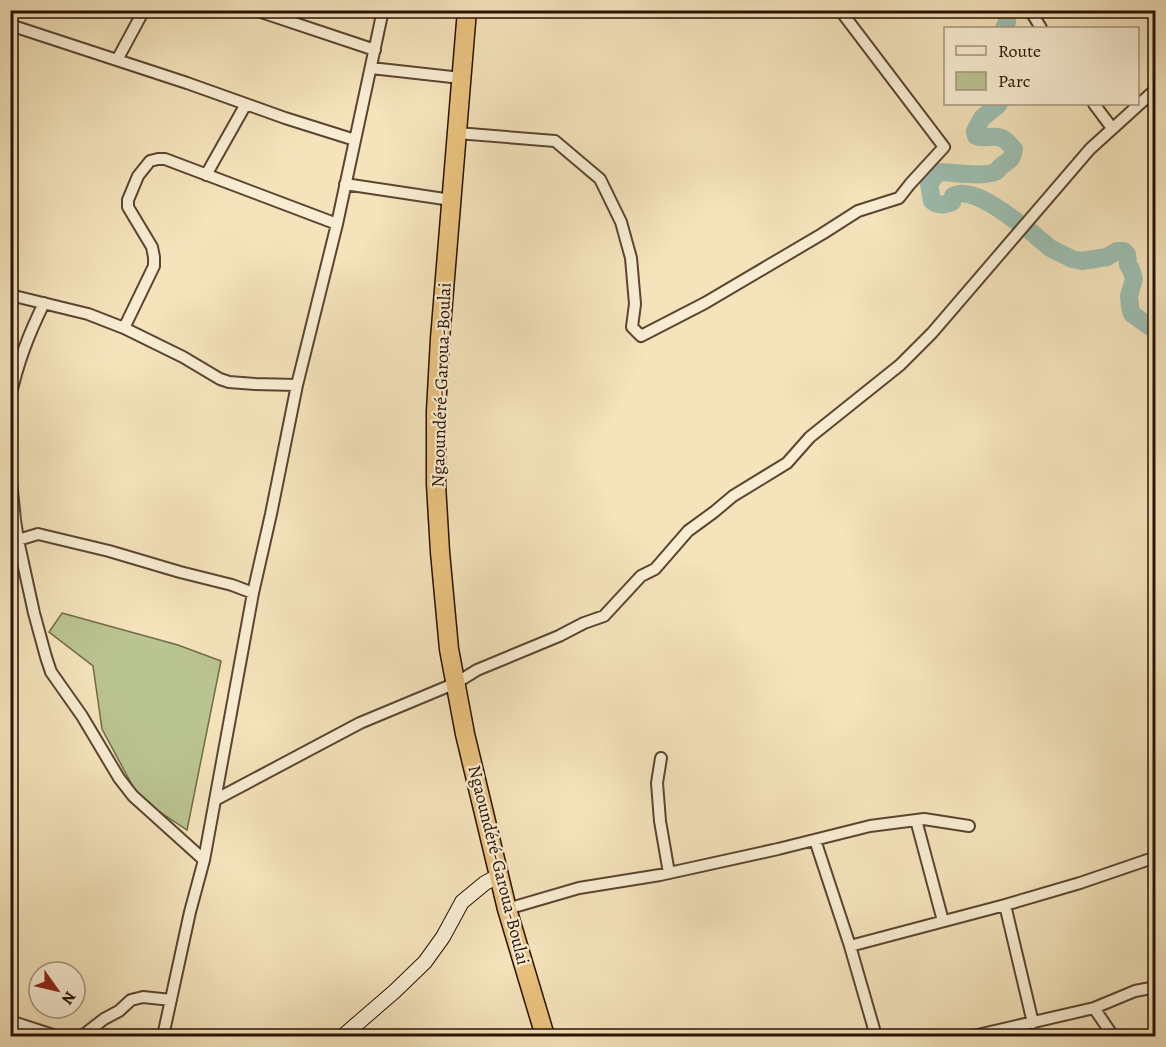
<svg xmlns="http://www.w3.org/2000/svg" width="1166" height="1047" viewBox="0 0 1166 1047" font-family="Alegreya,serif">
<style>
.green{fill:#bac491;stroke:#716a4a;stroke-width:1.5}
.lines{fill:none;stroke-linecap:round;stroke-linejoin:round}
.river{stroke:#9cbeb0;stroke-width:18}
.street-casing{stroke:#5b4530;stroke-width:14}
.secondary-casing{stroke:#281002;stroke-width:16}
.highway-casing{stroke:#281002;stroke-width:21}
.street{stroke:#f8edd3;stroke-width:10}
.secondary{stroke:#f8edd3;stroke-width:14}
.highway{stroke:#eac27e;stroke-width:18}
.labels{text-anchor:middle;stroke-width:4.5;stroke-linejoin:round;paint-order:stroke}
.street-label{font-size:18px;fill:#281002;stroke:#f8edd3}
</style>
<rect width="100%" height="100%" fill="#f4e3bb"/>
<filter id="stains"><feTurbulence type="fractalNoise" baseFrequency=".00333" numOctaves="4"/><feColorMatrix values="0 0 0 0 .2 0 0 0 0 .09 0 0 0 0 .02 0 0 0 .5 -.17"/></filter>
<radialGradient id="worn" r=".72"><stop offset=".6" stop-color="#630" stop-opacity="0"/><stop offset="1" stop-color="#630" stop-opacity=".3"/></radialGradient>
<!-- green -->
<path class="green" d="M62,613L178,645L221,661L187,830L139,798L102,729L93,666L49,632Z"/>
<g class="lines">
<!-- river -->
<path class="river" d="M1004,28L1007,22L1006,10
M999,104L982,118L975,131L976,136C984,140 993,134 1002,138C1006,140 1010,145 1014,149C1012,161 1009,160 1000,167C999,168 998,170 997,171C986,178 952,172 938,172L929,184L932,201C939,206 944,205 952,202L953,196C970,186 1002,211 1016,221
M1030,231L1050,248L1072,259L1082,261L1107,257L1117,251H1124L1127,254L1128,265L1131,269L1134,279L1129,296L1130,307L1132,314L1156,331"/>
<defs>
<path id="street" d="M255,10L375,50
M1030,10L1041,28
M10,25L187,83L285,118L355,140
M117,60L144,10
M371,68L461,78
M1094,104L1112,128
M457,133L555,141L600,179L621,222L631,258L635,304L632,327L641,336L705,303L822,234L858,211L899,198L910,184L944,147L840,10
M206,175L246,104
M345,184L451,200
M10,295L88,314L124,328L183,357L220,379L229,382L255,384L297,385
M124,328L154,266V257L152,247L128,207V200L138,176L150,161L158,159H165L337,224
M10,398C18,362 28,336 44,303
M10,471L15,520L18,540L34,613L46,657L51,672L82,716L119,778L133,796L204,860
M14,538L18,540L38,534L109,551L180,572L232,585L253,593
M661,758L657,783L660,821L669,873
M215,800L360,723L456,683L477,670L559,636L584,623L604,616L641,576L655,569L688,531L714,512L733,496L787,463L810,437L900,365L932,333L1090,149L1122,120L1156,89
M916,820L943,921
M815,840L850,946L876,1036
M1005,905L1033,1023
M507,909L579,888L660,875L778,849L870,826L924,819L969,826
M850,946L1005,905L1080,883L1156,857
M1094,1008L1113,1036
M10,1021L56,1036
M82,1036L104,1019L119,1011L131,1000L143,997L171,1000
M163,1036L190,912L204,860L253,593L271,514L297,385L337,224L383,10
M973,1036L1094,1008L1135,991L1156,987"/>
<path id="secondary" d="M343,1036L395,991L425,962L443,937L462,902L485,883L500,875"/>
<path id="highway" d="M467,10L440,339L436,411V484L440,552L449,649L465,734L507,909L545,1036"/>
</defs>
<!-- street casing -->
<use href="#street" class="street-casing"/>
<!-- secondary casing -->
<use href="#secondary" class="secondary-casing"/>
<!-- highway casing -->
<use href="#highway" class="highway-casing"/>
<!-- street -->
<use href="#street" class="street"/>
<!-- secondary -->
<use href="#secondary" class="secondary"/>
<!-- highway -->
<use href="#highway" class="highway"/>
</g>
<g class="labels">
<!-- street labels -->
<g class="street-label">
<text transform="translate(441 385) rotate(-88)" y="6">Ngaoundéré-Garoua-Boulai</text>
<text transform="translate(499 865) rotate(76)" y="6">Ngaoundéré-Garoua-Boulai</text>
</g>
</g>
<!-- margin -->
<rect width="1166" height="1047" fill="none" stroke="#f4e3bb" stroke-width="36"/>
<rect x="12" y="12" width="1142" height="1023" fill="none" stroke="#281002" stroke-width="3"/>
<rect x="18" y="18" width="1130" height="1011" fill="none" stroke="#281002" stroke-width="1.5"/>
<!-- legend -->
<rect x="944" y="27" width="195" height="78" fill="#f8edd3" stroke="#a5957f" stroke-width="1.5"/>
<rect x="956" y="46" width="30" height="9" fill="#f8edd3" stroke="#a5957f" stroke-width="1.5"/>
<text x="998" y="57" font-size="18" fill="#281002">Route</text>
<rect x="956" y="72" width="30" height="18" fill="#bac491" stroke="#a5957f" stroke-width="1.5"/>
<text x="998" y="87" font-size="18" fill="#281002">Parc</text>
<!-- north arrow -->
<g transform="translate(57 990) rotate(124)"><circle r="28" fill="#f8edd3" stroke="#a5957f" stroke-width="1.5"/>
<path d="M0-4.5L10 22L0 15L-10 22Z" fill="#8f2418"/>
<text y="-9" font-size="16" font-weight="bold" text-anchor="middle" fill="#281002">N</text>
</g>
<rect width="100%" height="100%" filter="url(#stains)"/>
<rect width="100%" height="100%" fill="url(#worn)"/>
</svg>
